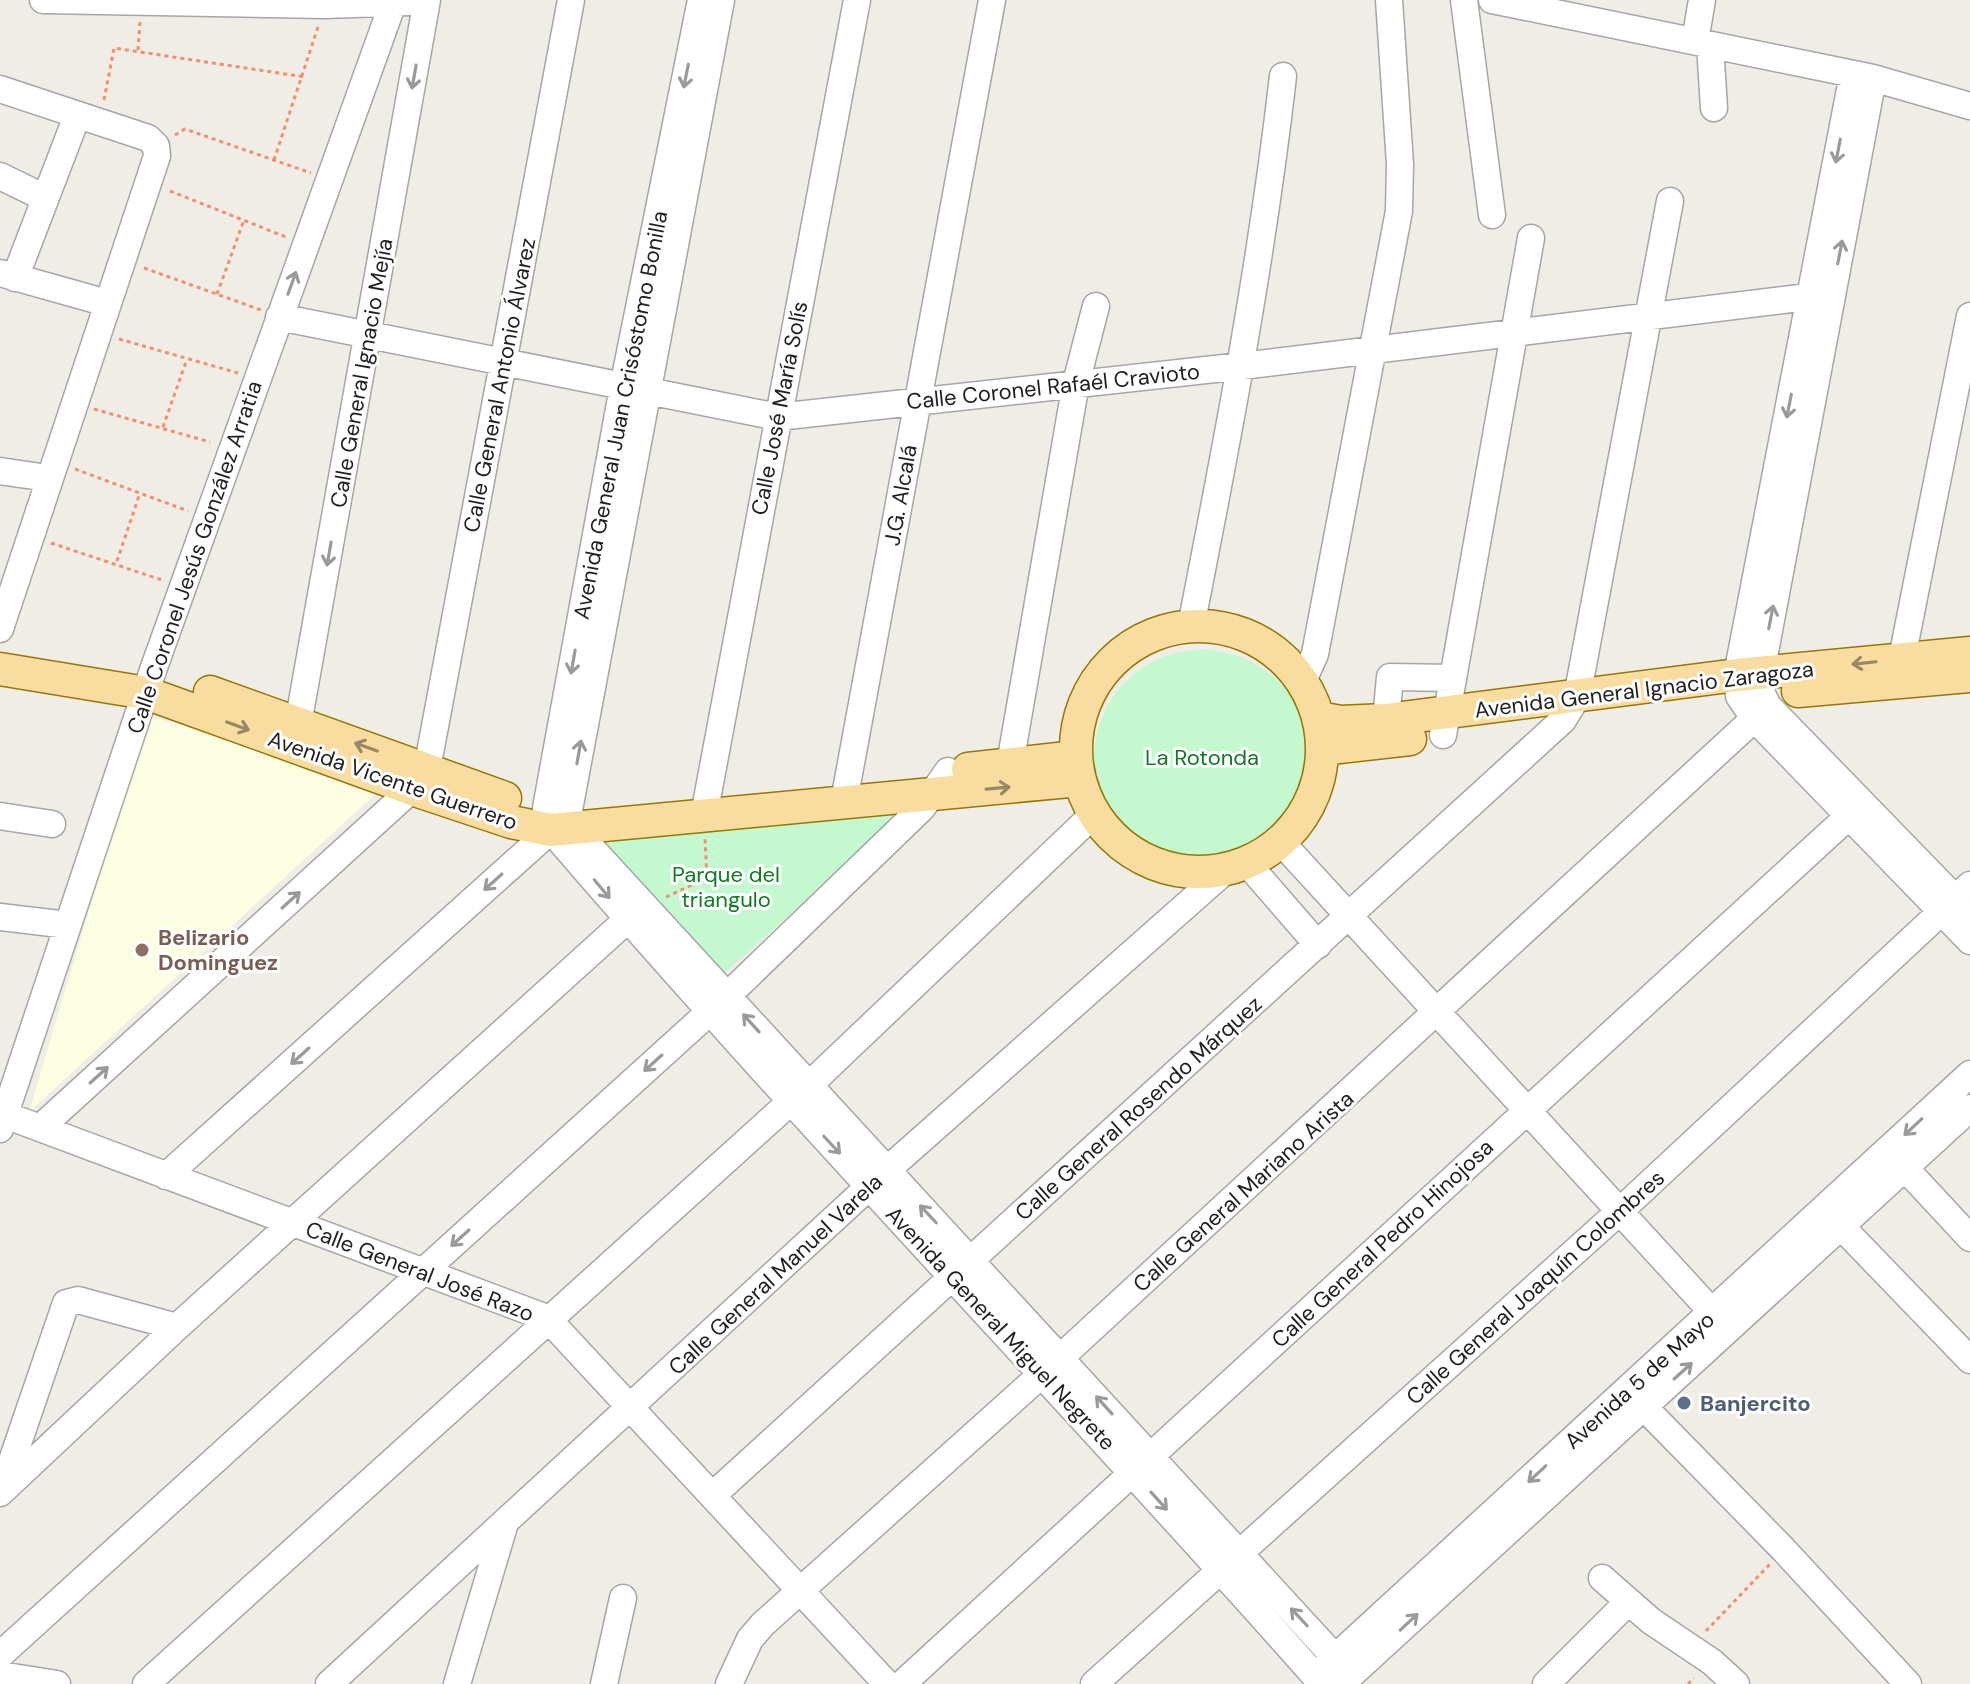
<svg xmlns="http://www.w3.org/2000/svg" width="1970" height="1684" viewBox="0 0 1970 1684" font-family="'DM Sans',sans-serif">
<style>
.education{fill:#fbfee0}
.park{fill:#c4f8ce}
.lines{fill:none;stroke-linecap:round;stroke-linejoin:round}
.minor-casing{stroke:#a6a6a6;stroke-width:29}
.major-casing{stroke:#967704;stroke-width:35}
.path{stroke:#f68d6f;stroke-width:3;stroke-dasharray:4 4;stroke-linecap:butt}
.minor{stroke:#fff;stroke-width:26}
.major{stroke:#f9dda0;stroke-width:32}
.oneway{stroke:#9a9a9a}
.oneway2{stroke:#978866}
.education-dot{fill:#8d6e63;stroke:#fff;stroke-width:3}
.service-dot{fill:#5c6f8a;stroke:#fff;stroke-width:3}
.labels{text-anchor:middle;stroke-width:6;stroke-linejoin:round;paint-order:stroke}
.street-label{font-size:22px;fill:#1f1f1f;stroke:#fff}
.park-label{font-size:22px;fill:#0e7b24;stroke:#fff}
.education-label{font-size:22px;font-weight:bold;fill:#785e54;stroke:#fff;text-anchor:start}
.service-label{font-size:22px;font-weight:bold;fill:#4e5e75;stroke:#fff;text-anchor:start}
</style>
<rect width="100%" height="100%" fill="#efede5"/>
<!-- education -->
<path class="education" d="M147,715L382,788L29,1112Z"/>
<!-- park -->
<path class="park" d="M1094 758a108 108 0 1 1 216 0a108 108 0 1 1-216 0Z
M906,802L890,826L722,975L599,837Z"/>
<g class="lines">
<defs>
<path id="minor" d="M43,0L325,5L409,2
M701,0L623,387L546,808L551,830C800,1121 1068,1396 1322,1684
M721,0L569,810L573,828L1351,1675
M1464,0L1492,215
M1492,0L1873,78L1970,106
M1695,41L1702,0
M1710,45L1714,108
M1853,74L1737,675L1739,696L1754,718L1970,941
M1873,78L1761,673L1762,694L1768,706L1970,914
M0,89L148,138L156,146L157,156L0,629
M0,176L45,198
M0,273L107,303
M15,278L77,116
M279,317L778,417L1242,366L1832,294
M0,471L48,478
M1191,626C1227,443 1262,261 1283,76
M1898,678L1970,316
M1302,683L1315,654L1399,211L1400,164L1389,0
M1386,720L1390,677L1453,678
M1443,735L1531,238
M295,741L427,0
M1010,764L1076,383L1096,306
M844,801L992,0
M704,815L857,0
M0,816L52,824
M1281,842L1713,1313
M1246,862L1318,945
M0,917L68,925
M0,1113L547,1318L887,1684
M41,1127L412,789L427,769L571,0
M0,1129L152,673L394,0
M1904,1167L1970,1238
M166,1176L551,830
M1831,1216L1970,1360
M1633,1396L1783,1549L1908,1684
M2,1490L66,1303L78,1300L177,1327
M0,1493L177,1327L628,919
M713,1495L1563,720L1577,697L1670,201
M1602,1578L1651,1621L1712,1662L1736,1684
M0,1655L726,997L922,808L948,771
M1325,1667L1970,1074
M0,1675L57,1684
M146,1684L808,1086L1094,814
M329,1684L887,1170L1226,870
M457,1684L504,1526
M604,1684L623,1598
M729,1684L750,1639L763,1624L1061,1357L1768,706
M902,1684L1862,804
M1094,1684L1620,1211L1970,885
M1341,1684L1970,1108
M1546,1684L1628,1602"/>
<path id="major" d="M1076 749a123 123 0 1 1 246 0a123 123 0 1 1-246 0Z
M0,669L146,693L412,789L511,822L551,830L1080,780
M1798,691L1970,676
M210,692L505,798
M1318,718L1341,722L1386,720L1737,675L1970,653
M1322,749L1410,739
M968,769L1076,757"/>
</defs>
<!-- minor casing -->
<use href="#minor" class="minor-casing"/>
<!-- major casing -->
<use href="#major" class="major-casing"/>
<!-- path -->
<path class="path" d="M138,50L140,22
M104,100L114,48L305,77
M175,135L185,129L311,173
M274,160L318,27
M170,191L286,237
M144,268L261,310
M217,294L244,220
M119,339L238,373
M94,409L210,442
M163,427L187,359
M75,469L188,511
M51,543L162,580
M117,561L140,493
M666,897L707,878L705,839
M1706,1631L1770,1564
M1688,1684L1694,1678"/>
<!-- minor -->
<use href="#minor" class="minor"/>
<!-- major -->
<use href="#major" class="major"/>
</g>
<!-- one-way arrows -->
<defs><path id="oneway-shaft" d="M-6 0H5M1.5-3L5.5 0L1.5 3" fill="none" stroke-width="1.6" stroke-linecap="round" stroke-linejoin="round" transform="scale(2)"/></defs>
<g class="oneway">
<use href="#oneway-shaft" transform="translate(686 76) rotate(101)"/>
<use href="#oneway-shaft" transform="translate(414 77) rotate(100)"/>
<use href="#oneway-shaft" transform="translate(1838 151) rotate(101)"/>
<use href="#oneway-shaft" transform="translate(1840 252) rotate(-79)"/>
<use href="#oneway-shaft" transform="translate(292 283) rotate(-70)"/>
<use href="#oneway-shaft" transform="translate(1789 406) rotate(101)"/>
<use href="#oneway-shaft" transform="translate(329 554) rotate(100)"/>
<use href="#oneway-shaft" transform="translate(1771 617) rotate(-79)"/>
<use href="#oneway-shaft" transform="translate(573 662) rotate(100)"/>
<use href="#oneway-shaft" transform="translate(579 752) rotate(-80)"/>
<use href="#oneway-shaft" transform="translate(493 882) rotate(138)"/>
<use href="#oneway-shaft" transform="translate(602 889) rotate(50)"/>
<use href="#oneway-shaft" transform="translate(291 900) rotate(-42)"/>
<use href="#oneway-shaft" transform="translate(751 1023) rotate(-132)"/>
<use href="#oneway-shaft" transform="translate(300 1056) rotate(138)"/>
<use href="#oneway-shaft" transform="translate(653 1063) rotate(138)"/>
<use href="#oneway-shaft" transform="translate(99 1075) rotate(-42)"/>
<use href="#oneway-shaft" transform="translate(1913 1127) rotate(137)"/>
<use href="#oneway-shaft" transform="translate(832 1145) rotate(47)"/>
<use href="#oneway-shaft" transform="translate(928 1214) rotate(-133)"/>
<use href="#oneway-shaft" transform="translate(460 1238) rotate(138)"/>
<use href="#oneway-shaft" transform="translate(1683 1371) rotate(-42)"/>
<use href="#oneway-shaft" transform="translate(1104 1405) rotate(-132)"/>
<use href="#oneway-shaft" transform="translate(1537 1474) rotate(137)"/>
<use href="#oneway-shaft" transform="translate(1159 1501) rotate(48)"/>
<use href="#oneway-shaft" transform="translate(1299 1617) rotate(-133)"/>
<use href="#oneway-shaft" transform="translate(1409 1622) rotate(-43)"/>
</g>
<g class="oneway2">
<use href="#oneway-shaft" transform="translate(1864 663) rotate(174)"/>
<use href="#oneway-shaft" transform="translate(238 726) rotate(20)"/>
<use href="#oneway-shaft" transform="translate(366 747) rotate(-160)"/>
<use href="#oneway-shaft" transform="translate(998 788) rotate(-5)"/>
</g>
<!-- markers -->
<circle class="education-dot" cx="142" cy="950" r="8"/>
<circle class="service-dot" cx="1684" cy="1403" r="8"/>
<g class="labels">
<!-- street labels -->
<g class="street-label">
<text transform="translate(361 373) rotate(-80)" y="8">Calle General Ignacio Mejía</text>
<text transform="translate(499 385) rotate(-79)" y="8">Calle General Antonio Álvarez</text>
<text transform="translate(1053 386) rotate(-6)" y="8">Calle Coronel Rafaél Cravioto</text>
<text transform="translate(779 408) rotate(-79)" y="8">Calle José María Solís</text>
<text transform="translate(620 415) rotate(-79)" y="8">Avenida General Juan Crisóstomo Bonilla</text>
<text transform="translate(900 495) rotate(-80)" y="8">J.G. Alcalá</text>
<text transform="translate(194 557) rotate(-71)" y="8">Calle Coronel Jesús González Arratia</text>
<text transform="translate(1644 689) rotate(-7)" y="8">Avenida General Ignacio Zaragoza</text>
<text transform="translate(393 780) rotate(19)" y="8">Avenida Vicente Guerrero</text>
<text transform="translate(1138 1108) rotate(-42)" y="8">Calle General Rosendo Márquez</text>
<text transform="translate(1243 1191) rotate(-42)" y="8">Calle General Mariano Arista</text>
<text transform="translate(1382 1243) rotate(-43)" y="8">Calle General Pedro Hinojosa</text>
<text transform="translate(420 1271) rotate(21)" y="8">Calle General José Razo</text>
<text transform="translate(775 1274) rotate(-43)" y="8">Calle General Manuel Varela</text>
<text transform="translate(1535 1287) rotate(-42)" y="8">Calle General Joaquín Colombres</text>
<text transform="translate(1001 1328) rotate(47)" y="8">Avenida General Miguel Negrete</text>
<text transform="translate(1639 1380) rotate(-42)" y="8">Avenida 5 de Mayo</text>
</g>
<!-- park labels -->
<g class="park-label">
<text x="1202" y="765">La Rotonda</text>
<text x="726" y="882">Parque del<tspan x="726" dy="25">triangulo</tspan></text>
</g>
<!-- education labels -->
<g class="education-label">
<text x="158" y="945">Belizario<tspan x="158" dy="25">Dominguez</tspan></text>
</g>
<!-- service labels -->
<g class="service-label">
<text x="1700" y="1411">Banjercito</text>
</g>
</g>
</svg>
